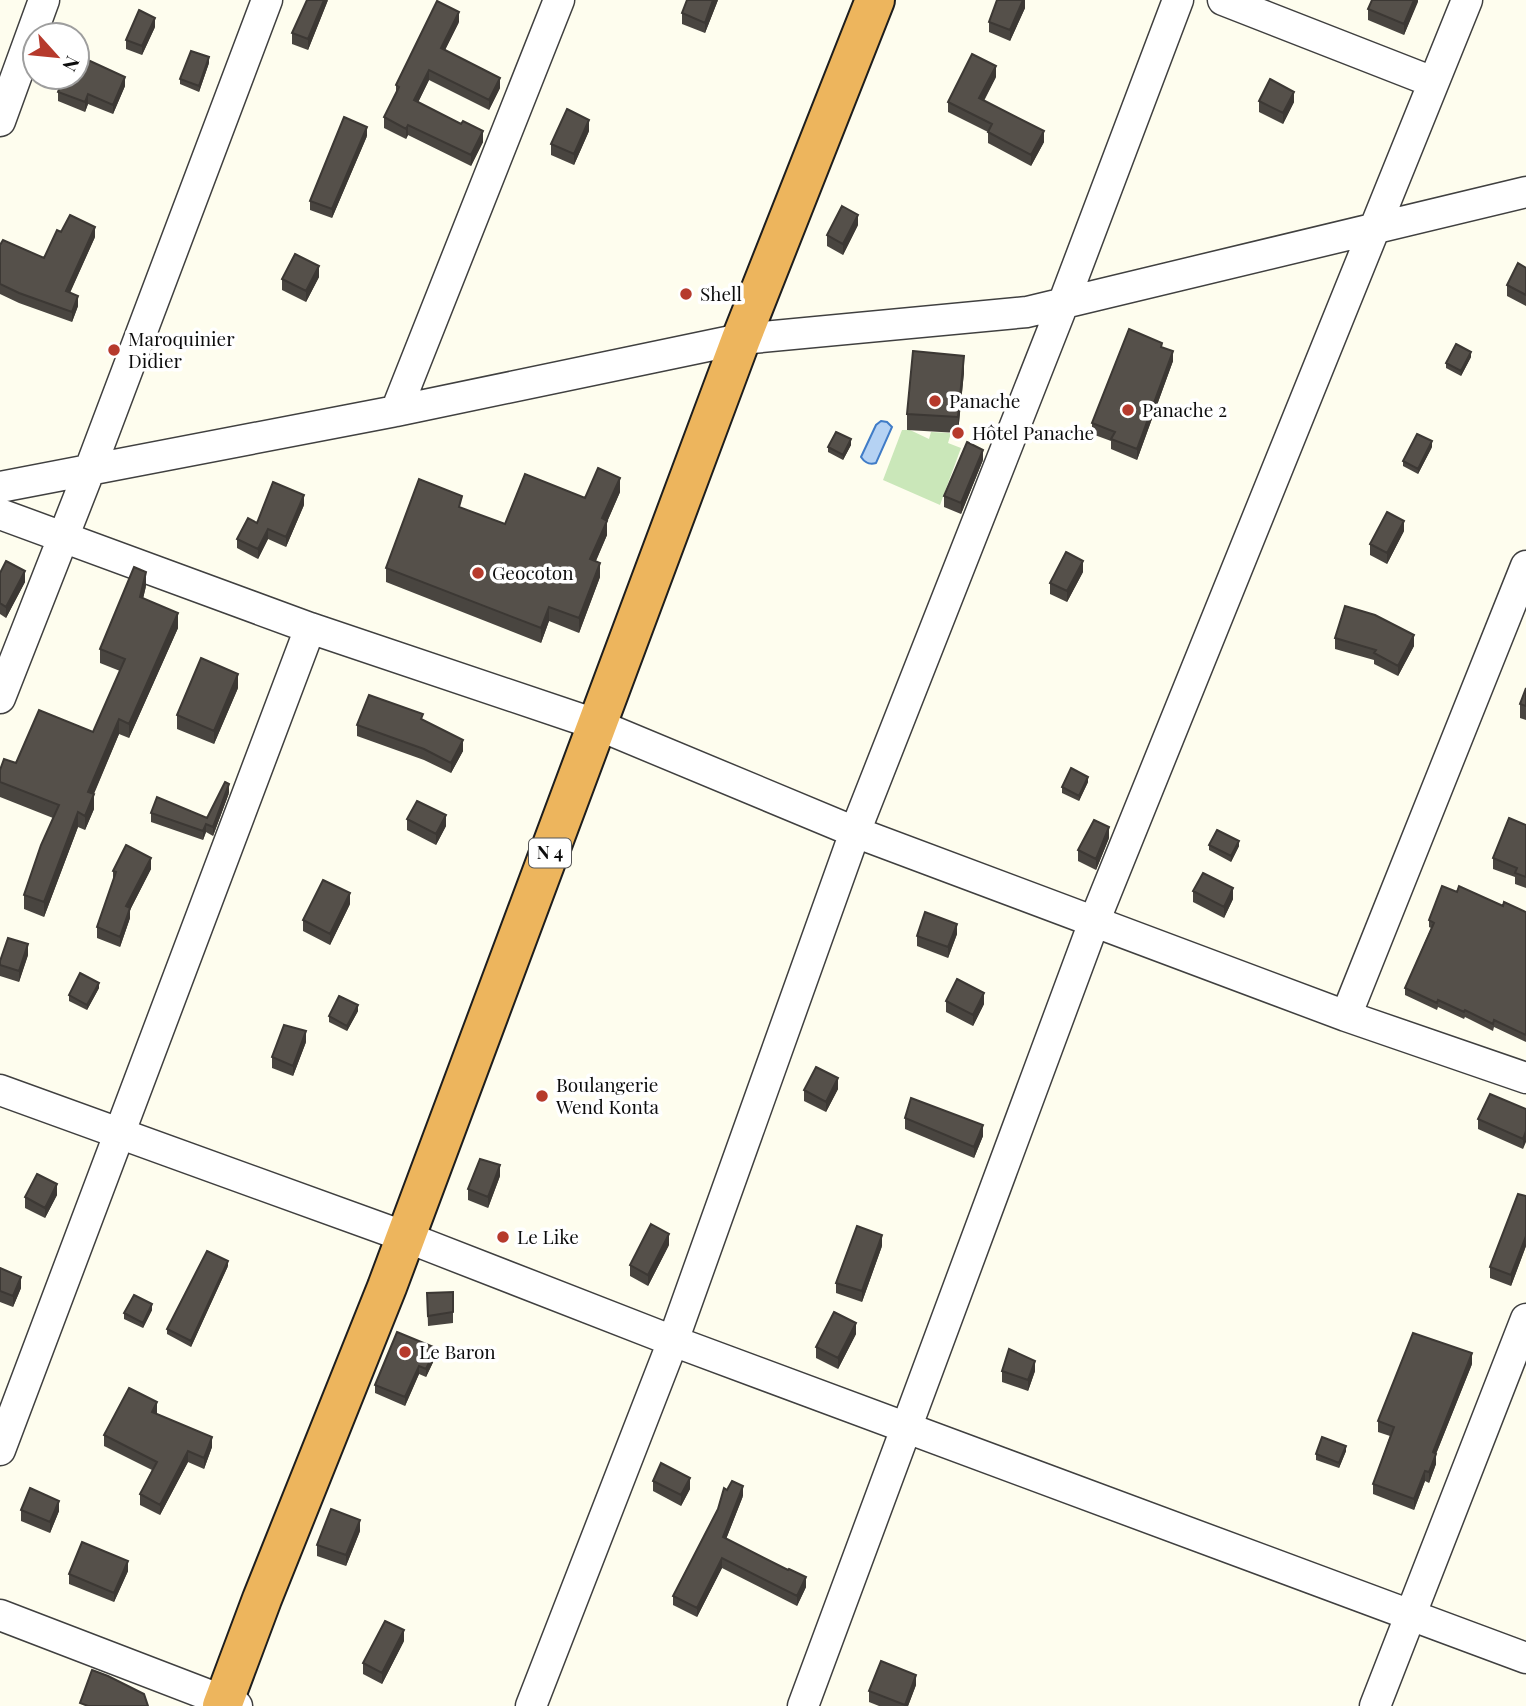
<svg xmlns="http://www.w3.org/2000/svg" width="1526" height="1706" viewBox="0 0 1526 1706" font-family="'Playfair Display',serif">
<style>
.green{fill:#cae7b9}
.water{fill:#b5d2f3;stroke:#407cc7;stroke-width:2}
.lines{fill:none;stroke-linecap:round;stroke-linejoin:round}
.minor-casing{stroke:#404040;stroke-width:33}
.highway-casing{stroke:#1e1e1e;stroke-width:42}
.minor{stroke:#fff;stroke-width:30}
.highway{stroke:#edb55d;stroke-width:38}
.wall{fill:#494540}
.shaded-wall{fill:#3c3834}
.building{fill:#55504a;stroke:#3c3834;stroke-width:2}
.poi-dot{fill:#b63a2c;stroke:#fff;stroke-width:2.5}
.labels{text-anchor:middle;stroke-width:7;stroke-linejoin:round;paint-order:stroke}
.shield{fill:#fff;stroke:#565656;stroke-width:2}
.shield-label{font-size:18px;font-weight:bold;fill:#0d0d0d}
.poi-label{font-size:19px;fill:#0d0d0d;stroke:#fff;text-anchor:start}
</style>
<rect width="100%" height="100%" fill="#fefdee"/>
<!-- green -->
<path class="green" d="M902,430H910L929,439L931,432L951,433L948,443L961,448L940,505L883,480Z"/>
<!-- water -->
<path class="water" d="M881,421L887,422L892,427L876,463C869,465 865,463 861,457L876,425Z"/>
<g class="lines">
<defs>
<path id="minor" d="M1223,0L1433,82
M0,121L44,0
M396,411L559,0
M0,487L396,411L741,339L1027,312L1526,192
M0,514L310,628L598,725L855,832L1346,1016L1526,1078
M0,698L90,469L267,0
M1346,1016L1526,566
M0,1090L406,1237L673,1341L1526,1658
M0,1450L310,628
M0,1615L237,1706
M531,1706L673,1341L855,832L1063,304L1178,0
M803,1706L1094,922L1467,0
M1375,1706L1526,1319"/>
<path id="highway" d="M222,1706L262,1599L387,1287L741,339L875,0"/>
</defs>
<!-- minor casing -->
<use href="#minor" class="minor-casing"/>
<!-- highway casing -->
<use href="#highway" class="highway-casing"/>
<!-- minor -->
<use href="#minor" class="minor"/>
<!-- highway -->
<use href="#highway" class="highway"/>
</g>
<!-- wall -->
<path class="wall" d="M328,0L308,50L292,44V33Z
M718,0L705,33L682,24V13Z
M1025,0V8L1010,41L989,32V22Z
M1418,0L1404,35L1368,20V9Z
M459,22L445,50L500,88L489,110L429,80L418,102L483,142L471,166L408,135L406,139L384,128V117L396,93V85Z
M155,27L142,55L126,49V40Z
M209,63L199,92L180,84V79Z
M996,77L984,101L1044,142L1031,166L988,143V132L948,112V102Z
M125,86L113,114L88,104L85,112L58,101V92Z
M1259,101L1294,102L1283,124L1259,112Z
M589,131L574,165L551,155V144Z
M367,136L332,218L310,210V201Z
M858,225L843,255L827,246V235Z
M95,237L70,293L78,306L72,322L19,303L0,294V245L44,258Z
M1526,268V306L1507,296V285Z
M319,277L306,302L282,290V279Z
M1162,347L1173,361L1137,460L1111,449V441L1092,434V423Z
M1471,357L1461,376L1446,368V363Z
M964,372L958,433L907,430V414Z
M851,445L843,460L828,452V447Z
M1432,447L1418,474L1403,466V461Z
M983,460L961,514L944,507V496Z
M620,492L607,522V535L596,561L600,577L579,633L549,621L541,643L386,582V568L462,508L505,524L585,498Z
M304,505L286,547L268,539L258,559L237,548V539L257,523Z
M1404,531L1387,564L1370,555V544Z
M1083,572L1067,602L1050,594V583Z
M0,573L25,582L6,618L0,614Z
M146,586L143,598L178,628L129,738L119,734L94,794V809L85,830L78,827L44,917L24,909V895L53,818L0,797V770L93,732L120,671L100,663V649Z
M1335,638L1414,646L1398,676L1374,664V660L1335,649Z
M238,688L214,744L177,729V715Z
M1526,688V720L1520,718V704Z
M357,725L463,751L451,773L424,760L357,736Z
M1088,782L1079,801L1062,793V787Z
M229,793L213,836L206,832L203,840L151,822V813L207,818Z
M407,819L446,826L436,845L407,830Z
M1526,825V888L1515,884V877L1493,869V858Z
M1109,838L1096,870L1078,861V850Z
M1209,845L1239,846L1231,862L1209,850Z
M151,869L130,910V918L120,947L97,938V927L113,881V871Z
M1193,891L1233,899L1224,918L1193,902Z
M1457,892L1526,912V1042L1494,1027L1493,1031L1465,1017L1464,1019L1438,1007L1437,1010L1405,995V988L1431,928L1429,927V920Z
M350,904L330,945L303,931V920Z
M957,934L948,958L917,946V936Z
M28,955L19,982L0,976V961Z
M99,988L87,1010L69,1001V995Z
M946,1001L984,1004L973,1026L946,1012Z
M358,1011L347,1031L329,1022V1016Z
M306,1042L293,1076L272,1068V1057Z
M838,1089L826,1112L804,1101V1090Z
M1526,1109L1523,1149L1478,1129V1119Z
M905,1118L983,1136L974,1158L905,1129Z
M500,1176L488,1208L468,1200V1189Z
M57,1195L45,1218L25,1208V1197Z
M1526,1196V1246L1511,1286L1490,1278V1267Z
M669,1245L648,1286L630,1276V1265Z
M882,1246L862,1302L836,1293V1283Z
M228,1266L191,1347L167,1334V1329Z
M0,1268L21,1288L13,1307L0,1302Z
M453,1292V1323L428,1326L427,1293Z
M152,1310L143,1328L124,1319V1313Z
M856,1334L838,1369L816,1358V1347Z
M436,1356L426,1377L419,1374L405,1406L375,1393V1385Z
M1472,1364L1436,1454V1464L1429,1483L1425,1481L1414,1510L1373,1494V1484L1390,1436L1378,1432V1421Z
M1002,1371H1035L1028,1391L1002,1382Z
M157,1413V1414L212,1447L204,1469L188,1462L160,1515L140,1505V1494L152,1470L104,1446V1435Z
M1346,1451L1339,1468L1316,1460V1454Z
M653,1481L690,1489L681,1506L653,1491Z
M743,1496L726,1539L806,1587L797,1606L722,1568L697,1617L673,1605V1596Z
M21,1510L59,1511L50,1533L21,1521Z
M360,1531L346,1566L317,1556V1545Z
M128,1571L114,1602L69,1584V1574Z
M404,1641L382,1684L363,1674V1663Z
M916,1685L908,1706H879L869,1702V1691Z"/>
<!-- shaded-wall -->
<path class="shaded-wall" d="M324,0H328L308,50V39Z
M713,0H718L705,33V23Z
M1023,0H1025V8L1010,41V30Z
M1414,0H1418V2L1404,35V24Z
M459,12V22L441,58V48Z
M155,18V27L142,55V46Z
M209,57V63L199,92V86Z
M996,66V77L979,109V98Z
M429,70V80L414,111V100Z
M125,77V86L113,114V105Z
M500,78V88L489,110V100Z
M1294,92V102L1283,124V113Z
M88,94V104L85,112V102Z
M589,120V131L574,165V154Z
M408,125V135L406,139V129Z
M367,127V136L332,218V209Z
M483,131V142L471,166V155Z
M1044,131V142L1031,166V155Z
M858,215V225L843,255V244Z
M95,227V237L66,301V291Z
M319,266V277L306,302V291Z
M78,296V306L72,322V312Z
M1173,351V361L1137,460V449Z
M1471,352V357L1461,376V371Z
M964,356V372L958,433V417Z
M851,439V445L843,460V455Z
M1432,441V447L1418,474V469Z
M983,450V460L961,514V503Z
M620,478V492L607,522V535L590,574V559L602,518Z
M304,495V505L286,547V537Z
M1404,521V531L1387,564V553Z
M268,529V539L258,559V549Z
M1083,561V572L1067,602V591Z
M600,563V577L579,633V618Z
M25,571V582L6,618V607Z
M146,572V586L140,612V597Z
M549,607V621L541,643V628Z
M178,613V628L129,738V724Z
M1414,635V646L1398,676V666Z
M238,674V688L214,744V731Z
M119,719V734L88,807V792Z
M463,740V751L451,773V763Z
M1088,777V782L1079,801V796Z
M229,784V793L213,836V827Z
M94,794V809L85,830V816Z
M78,812V827L44,917V902Z
M446,815V826L436,845V834Z
M206,824V832L203,840V831Z
M1109,827V838L1096,870V859Z
M1239,841V846L1231,862V856Z
M151,858V869L130,910V918L120,947V937L126,906Z
M1233,888V899L1224,918V907Z
M350,893V904L330,945V934Z
M957,924V934L948,958V947Z
M28,944V955L19,982V971Z
M99,983V988L87,1010V1005Z
M984,993V1004L973,1026V1015Z
M358,1005V1011L347,1031V1026Z
M306,1031V1042L293,1076V1066Z
M838,1078V1089L826,1112V1102Z
M983,1125V1136L974,1158V1147Z
M1526,1131V1142L1523,1149V1139Z
M500,1165V1176L488,1208V1197Z
M57,1184V1195L45,1218V1208Z
M669,1234V1245L648,1286V1275Z
M882,1235V1246L862,1302V1291Z
M1526,1236V1246L1511,1286V1275Z
M228,1261V1266L191,1347V1341Z
M21,1277V1288L13,1307V1296Z
M152,1304V1310L143,1328V1323Z
M856,1323V1334L838,1369V1358Z
M436,1348V1356L426,1377V1369Z
M1472,1353V1364L1436,1454V1464L1429,1483V1472L1433,1452Z
M1035,1361V1371L1028,1391V1380Z
M419,1366V1374L405,1406V1397Z
M157,1402V1413L152,1423V1412Z
M212,1437V1447L204,1469V1458Z
M1346,1446V1451L1339,1468V1463Z
M188,1451V1462L160,1515V1505Z
M1425,1471V1481L1414,1510V1499Z
M690,1478V1489L681,1506V1495Z
M743,1486V1496L723,1547V1537Z
M59,1501V1511L50,1533V1522Z
M360,1520V1531L346,1566V1555Z
M722,1558V1568L697,1617V1608Z
M128,1561V1571L114,1602V1593Z
M806,1577V1587L797,1606V1596Z
M404,1630V1641L382,1684V1673Z
M916,1675V1685L908,1706H905Z"/>
<!-- building -->
<path class="building" d="M307,0H324L308,39L292,33Z
M687,0H713L705,23L682,13Z
M997,0H1023L1010,30L989,22Z
M1372,0H1414L1404,24L1368,9Z
M437,1L459,12L441,48L500,78L489,100L429,70L414,100L461,124L463,121L483,131L471,155L408,125L406,129L384,117L399,87L396,85Z
M139,10L155,18L142,46L126,40Z
M50,28L67,35H48Z
M191,51L209,57L199,86L180,79Z
M972,54L996,66L979,98L1044,131L1031,155L988,132L992,124L948,102Z
M77,55L125,77L113,105L88,94L85,102L58,92L64,77H77Z
M1270,79L1294,92L1283,113L1259,101Z
M567,109L589,120L574,154L551,144Z
M344,117L367,127L332,209L310,201Z
M842,206L858,215L843,244L827,235Z
M70,215L95,227L66,291L78,296L72,312L19,293L0,284V245L3,240L44,258L57,230L61,232Z
M295,254L319,266L306,291L282,279Z
M1518,263L1526,268V295L1507,285Z
M1129,329L1162,343L1161,347L1173,351L1137,449L1111,439L1115,432L1092,423Z
M1456,344L1471,352L1461,371L1446,363Z
M913,351L964,356L958,417L907,414Z
M836,432L851,439L843,455L828,447Z
M1417,434L1432,441L1418,469L1403,461Z
M967,442L983,450L961,503L944,496Z
M598,468L620,478L602,518L607,521L590,559L600,563L579,618L549,607L541,628L386,568L419,479L462,496L459,507L505,524L525,474L585,498Z
M273,482L304,495L286,537L268,529L258,549L237,539L248,518L257,523Z
M1387,512L1404,521L1387,553L1370,544Z
M1066,552L1083,561L1067,591L1050,583Z
M6,561L25,571L6,607L0,603V573Z
M134,567L146,572L140,597L178,613L129,724L119,719L88,792L94,794L85,816L78,812L44,902L24,895L41,845L59,805L0,782V770L4,759L16,763L39,710L93,732L125,659L100,649Z
M1345,606L1375,615L1414,635L1398,666L1374,653L1376,650L1335,638Z
M201,658L238,674L214,731L177,715Z
M1526,688V706L1520,704Z
M369,695L423,714L421,719L463,740L451,763L424,749L357,725Z
M1071,768L1088,777L1079,796L1062,787Z
M225,782L229,784L213,827L206,824L203,831L151,813L157,797L207,818Z
M417,801L446,815L436,834L407,819Z
M1509,818L1526,825V877L1515,873L1517,868L1493,858Z
M1094,820L1109,827L1096,859L1078,850Z
M1217,830L1239,841L1231,856L1209,845Z
M126,845L151,858L126,906L130,908L120,937L97,927L116,872L113,871Z
M1203,873L1233,888L1224,907L1193,891Z
M323,880L350,893L330,934L303,920Z
M1442,886L1457,892L1459,886L1503,906L1504,902L1526,912V1035L1494,1020L1493,1024L1465,1010L1464,1012L1438,1000L1437,1003L1405,988L1434,923L1429,920Z
M925,912L957,924L948,947L917,936Z
M8,938L28,944L19,971L0,965V961Z
M80,973L99,983L87,1005L69,995Z
M957,979L984,993L973,1015L946,1001Z
M339,996L358,1005L347,1026L329,1016Z
M284,1025L306,1031L293,1066L272,1057Z
M816,1067L838,1078L826,1102L804,1090Z
M1490,1094L1526,1109V1131L1523,1139L1478,1119Z
M911,1098L983,1125L974,1147L905,1118Z
M480,1159L500,1165L488,1197L468,1189Z
M37,1174L57,1184L45,1208L25,1197Z
M1518,1194L1526,1196V1236L1511,1275L1490,1267Z
M651,1224L669,1234L648,1275L630,1265Z
M857,1226L882,1235L862,1291L836,1283Z
M207,1251L228,1261L191,1341L167,1329Z
M0,1268L21,1277L13,1296L0,1291Z
M453,1292V1312L428,1316L427,1293Z
M134,1295L152,1304L143,1323L124,1313Z
M834,1312L856,1323L838,1358L816,1347Z
M397,1332L436,1348L426,1369L419,1366L405,1397L375,1385Z
M1413,1333L1472,1353L1433,1452L1436,1454L1429,1472L1425,1471L1414,1499L1373,1484L1394,1427L1378,1421Z
M1009,1349L1035,1361L1028,1380L1002,1371Z
M129,1388L157,1402L152,1412L212,1437L204,1458L188,1451L160,1505L140,1494L157,1462L104,1435Z
M1322,1437L1346,1446L1339,1463L1316,1454Z
M661,1463L690,1478L681,1495L653,1481Z
M732,1481L743,1486L723,1537L788,1570L789,1569L806,1577L797,1596L722,1558L697,1608L673,1596L718,1509L724,1488L727,1490Z
M30,1488L59,1501L50,1522L21,1510Z
M331,1509L360,1520L346,1555L317,1545Z
M82,1542L128,1561L114,1593L69,1574Z
M385,1621L404,1630L382,1673L363,1663Z
M881,1661L916,1675L905,1705L869,1691Z
M92,1670L108,1676L144,1694L148,1706H88L80,1703Z"/>
<!-- markers -->
<g class="poi-dot">
<circle cx="686" cy="294" r="7"/>
<circle cx="114" cy="350" r="7"/>
<circle cx="935" cy="401" r="7"/>
<circle cx="1128" cy="410" r="7"/>
<circle cx="958" cy="433" r="7"/>
<circle cx="478" cy="573" r="7"/>
<circle cx="542" cy="1096" r="7"/>
<circle cx="503" cy="1237" r="7"/>
<circle cx="405" cy="1352" r="7"/>
</g>
<g class="labels">
<!-- shield labels -->
<rect class="shield" x="529" y="838.5" width="42" height="29" rx="5"/>
<g class="shield-label">
<text x="550" y="859">N 4</text>
</g>
<!-- poi labels -->
<g class="poi-label">
<text x="700" y="301">Shell</text>
<text x="128" y="346">Maroquinier<tspan x="128" dy="22">Didier</tspan></text>
<text x="949" y="408">Panache</text>
<text x="1142" y="417">Panache 2</text>
<text x="972" y="440">Hôtel Panache</text>
<text x="492" y="580">Geocoton</text>
<text x="556" y="1092">Boulangerie<tspan x="556" dy="22">Wend Konta</tspan></text>
<text x="517" y="1244">Le Like</text>
<text x="419" y="1359">Le Baron</text>
</g>
</g>
<!-- north arrow -->
<g transform="translate(56 56) rotate(117)"><circle r="33" fill="#ffffff" stroke="#9e9e9e" stroke-width="2"/>
<path d="M0-5L12 26L0 18L-12 26Z" fill="#b63a2c"/>
<text y="-10" font-size="19" font-weight="bold" text-anchor="middle" fill="#0d0d0d">N</text>
</g>
</svg>
